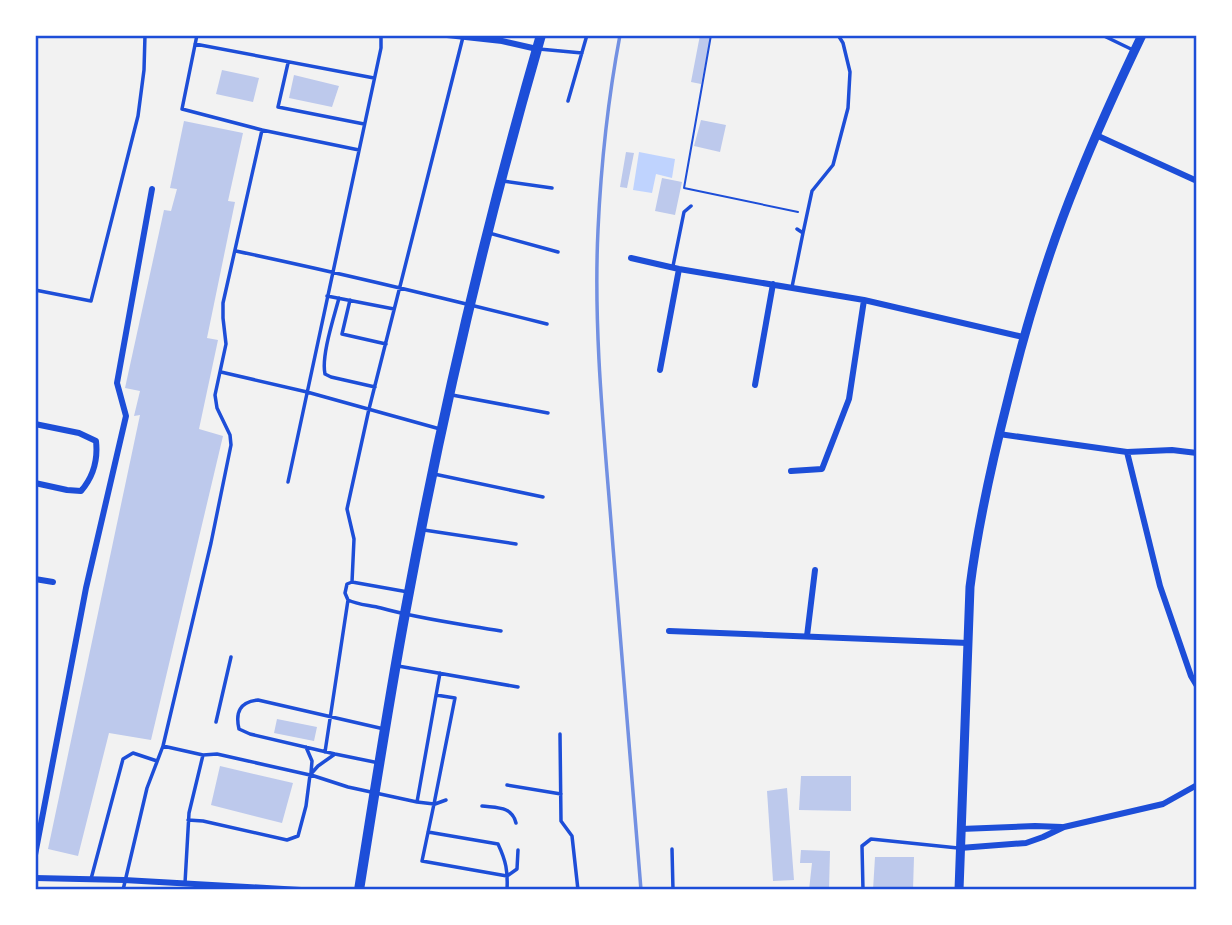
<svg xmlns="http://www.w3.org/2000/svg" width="1232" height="925" viewBox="0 0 1232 925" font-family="'Fira Sans Condensed',sans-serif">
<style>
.water{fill:#bfd3fe}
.building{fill:#bdc9ec}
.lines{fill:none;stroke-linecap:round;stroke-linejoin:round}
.path{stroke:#1d4ed8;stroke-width:2}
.service{stroke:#1d4ed8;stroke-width:3.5}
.minor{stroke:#1d4ed8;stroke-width:6}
.secondary{stroke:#1d4ed8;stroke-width:9}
.trunk{stroke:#1d4ed8;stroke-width:10}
.rail{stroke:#7290e2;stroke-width:3.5}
.neatline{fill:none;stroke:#1d4ed8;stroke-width:2.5}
</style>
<rect width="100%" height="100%" fill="#f2f2f2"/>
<!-- water -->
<path class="water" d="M639,152L675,159L672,178L656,174L652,193L633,190Z"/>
<!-- building -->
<path class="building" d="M700,35H711L701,84L691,82Z
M222,70L259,78L253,102L216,94Z
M294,75L339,86L332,107L289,98Z
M701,120L726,125L720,152L694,146Z
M184,121L243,133L228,201L235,202L207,338L218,340L199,429L223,436L151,740L109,733L78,856L48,849L140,415L134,416L140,391L125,388L164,210L171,211L177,189L170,188Z
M626,152L634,153L627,188L620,187Z
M662,178L682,182L675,215L655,211Z
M277,719L317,727L314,741L274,733Z
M220,766L293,783L282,823L211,805Z
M801,776H851V811L799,810Z
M787,788L794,880L773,881L767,791Z
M801,850L830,851L829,890H809L812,863H800Z
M875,857H914L913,890H873Z"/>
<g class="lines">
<!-- path -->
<path class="path" d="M711,35L684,188L798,212"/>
<!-- service -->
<path class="service" d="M1102,35L1133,50
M195,44L374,78
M539,49L582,53
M288,63L278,107L364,124
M568,101L587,35
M262,130L359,150
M503,181L552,188
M489,233L558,252
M803,233L812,191L833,165L848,108L850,72L843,43L838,35
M236,251C340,273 444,298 547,324
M673,266L684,212L691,206
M792,287L803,233L797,229
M35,290L91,301L138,116L144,70L145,35
M327,296L394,309
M339,298C334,317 321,356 325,374L331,377L375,387
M350,300L342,334L386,344
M221,372L307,392L440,429
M452,395L548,413
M434,474L543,497
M288,482L381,48V35
M424,530L516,544
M352,582L354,539L347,509L369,409L463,37
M408,592L352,582L347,584L345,593L348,600C358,605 370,605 381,608C420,619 461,624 501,631
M398,666L518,687
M216,722L231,657
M560,734L561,821L572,836L578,890
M163,746L203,755L217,754L310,775L306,806L298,836L287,840L203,821L188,820
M306,747L312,761L311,773
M325,752L348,600
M379,763L335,754L250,734L239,729C235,712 240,702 258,700L384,729
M310,775L318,766L335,754
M311,775L348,787L417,802L440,673
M507,785L561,794
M417,802L434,804L422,861L507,876L517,869L518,850
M434,804L455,698L436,695
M435,804L446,800
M482,806C497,808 512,806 516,823
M428,832L498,844C506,861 508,871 507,890
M672,849L673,890
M91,879L123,759L133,753L157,761
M185,883L189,813L203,755
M123,890L147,788L163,746L211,543L231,445L230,435L217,408L215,395L226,344L223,318V303L262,130L182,109L197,35
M863,890L862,846L871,839L958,848"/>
<!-- minor -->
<path class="minor" d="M447,35L502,41L537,49
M1096,135L1197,181
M631,258L679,269L864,300L1023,337
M660,370L679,269
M755,385L773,284
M35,424L79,433L96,441C98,459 93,477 81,491L67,490L35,483
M999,434L1127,452L1172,450L1197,453
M1127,452L1160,586L1191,676L1197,686
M791,471L822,469L849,399L864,300
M35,579L53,582
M669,631L968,643
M807,636L815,570
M961,829L1035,826L1062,827
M960,848L1026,843L1043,837L1064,827L1163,804L1197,785
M35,855L86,588L126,416L117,383L152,189
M35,878L124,880L301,890"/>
<!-- secondary -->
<path class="secondary" d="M959,890L970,587C978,523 992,462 1008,399C1026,325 1048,252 1077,181C1097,131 1119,83 1142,35"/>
<!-- trunk -->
<path class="trunk" d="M359,890C375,791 390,691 409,592C444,404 488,218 541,35"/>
<!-- rail -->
<path class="rail" d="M620,35C608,99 601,164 598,230C593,335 605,442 613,547C622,661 632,776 641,890"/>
</g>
<!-- border -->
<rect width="1232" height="925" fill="none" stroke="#ffffff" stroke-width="74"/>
<rect x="37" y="37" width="1158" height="851" class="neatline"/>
</svg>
